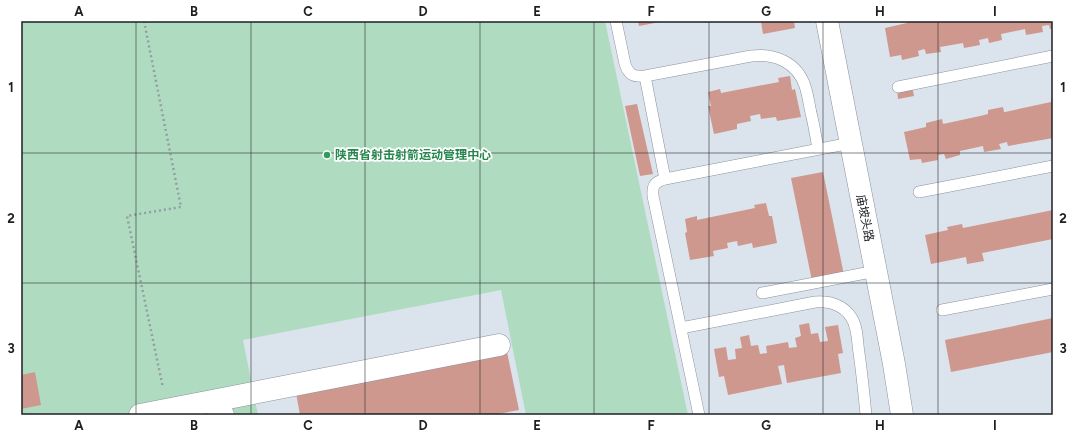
<svg xmlns="http://www.w3.org/2000/svg" width="1074" height="436" viewBox="0 0 1074 436" font-family="Figtree,'Noto Sans SC',sans-serif">
<style>
.green{fill:#afdcc0}
.building{fill:#ce988e}
.lines{fill:none;stroke-linecap:round;stroke-linejoin:round}
.lane-casing{stroke:#8c929b;stroke-width:12}
.street-casing{stroke:#8c929b;stroke-width:23}
.secondary-casing{stroke:#8c929b;stroke-width:23}
.path{stroke:#969ca3;stroke-width:2.5;stroke-dasharray:2 3;stroke-linecap:butt}
.lane{stroke:#fff;stroke-width:11}
.street{stroke:#fff;stroke-width:22}
.secondary{stroke:#fff;stroke-width:22}
.grid{fill:none;stroke:#1d2023;stroke-width:1;stroke-opacity:0.55}
.leisure-dot{fill:#2e9e5b;stroke:#fff;stroke-width:1.5}
.labels{text-anchor:middle;stroke-width:3.5;stroke-linejoin:round;paint-order:stroke}
.leisure-label{font-size:12px;font-weight:bold;fill:#27864d;stroke:#fff;text-anchor:start}
.street-label{font-size:12px;fill:#1d2023;stroke:#fff}
.neatline{fill:none;stroke:#1d2023;stroke-width:1.5}
.grid-label{font-size:13px;text-anchor:middle;font-weight:bold;fill:#1d2023}
</style>
<rect width="100%" height="100%" fill="#dbe3ec"/>
<!-- green -->
<path class="green" d="M21,21H605L688,415H526L501,290L243,340L258,415H21Z"/>
<!-- building -->
<path class="building" d="M638,21H660V22L639,26Z
M761,21H794L795,28L763,34Z
M906,21H1053V29H1050L1049,25L1042,26L1043,32L1026,35L1025,29L1001,34L1002,40L989,43L988,38L979,40L980,45L964,48L963,43L940,47L941,52L926,54L925,50L924,49L918,51L919,56L902,60L901,55L890,57L885,28L907,23Z
M790,76L792,90L795,89L801,117L777,121L776,117L761,119L760,114L750,116L751,121L737,124V129L714,134L708,106H711L708,92L720,89L721,93L779,82L778,78Z
M912,86L914,96L898,99L897,89Z
M1053,97V138L1008,146L1007,142L999,144L1001,149L984,152L983,146L960,151V155L946,159L944,154L938,155V160L922,163L921,159L910,160L904,132L926,127V123L942,119L943,124L980,116L988,114V110L1003,107L1004,112H1005L1051,102V98Z
M637,104L653,174L640,176L625,106Z
M823,172L844,275L812,281L791,178Z
M766,203L769,216H772L777,243L753,248L752,243L738,246L737,241L727,243L728,248L713,251L714,256L690,260L685,233L687,232L685,219L697,216V220L755,208L754,205Z
M1053,210V239L982,253L984,261L967,264L966,257L931,264L925,235L948,230L947,227L962,224L963,228Z
M1053,318V352L951,372L945,340Z
M809,323L811,334L818,333L820,342L828,341L825,327L838,325L843,353L838,354L841,373L787,383L784,365L778,366L782,384L728,395L724,376L719,377L714,349L726,347L728,360L736,359L735,349L742,348L740,337L749,335L751,346L758,345L760,354L767,353L766,346L788,342L789,348L797,347L795,338L801,336L799,325Z
M507,352L519,410L492,415H300L296,393Z
M35,372L41,405L21,409V375Z"/>
<g class="lines">
<defs>
<path id="lane" d="M616,21L625,64C629,75 633,77 645,76L665,179C655,182 652,185 653,196L699,415
M645,76L751,56C774,53 797,62 805,86C808,95 809,104 811,113C814,125 816,137 818,149
M898,87L1053,56
M665,179L851,143
M919,192L1053,166
M762,293L876,271
M942,310L1053,289
M681,328L815,302C829,301 842,304 851,317C858,327 857,341 859,353C862,374 864,394 866,415"/>
<path id="street" d="M207,402L499,345
M140,415L207,402C215,404 220,407 223,415"/>
<path id="secondary" d="M827,21L894,364L902,415"/>
</defs>
<!-- lane casing -->
<use href="#lane" class="lane-casing"/>
<!-- street casing -->
<use href="#street" class="street-casing"/>
<!-- secondary casing -->
<use href="#secondary" class="secondary-casing"/>
<!-- path -->
<path class="path" d="M144,21L181,207L127,216L163,388"/>
<!-- lane -->
<use href="#lane" class="lane"/>
<!-- street -->
<use href="#street" class="street"/>
<!-- secondary -->
<use href="#secondary" class="secondary"/>
</g>
<!-- grid -->
<path class="grid" d="M136,21V415M251,21V415M365,21V415M480,21V415M594,21V415M709,21V415M823,21V415M938,21V415M21,153H1053M21,283H1053"/>
<!-- markers -->
<circle class="leisure-dot" cx="327" cy="155" r="4"/>
<g class="labels">
<!-- leisure labels -->
<g class="leisure-label">
<text x="335" y="159">陕西省射击射箭运动管理中心</text>
</g>
<!-- street labels -->
<g class="street-label">
<text transform="translate(865 218) rotate(79)" y="4">庙坡头路</text>
</g>
</g>
<!-- border -->
<rect width="1074" height="436" fill="none" stroke="#ffffff" stroke-width="44"/>
<rect x="22" y="22" width="1030" height="392" class="neatline"/>
<g class="grid-label">
<text x="79" y="16">A</text>
<text x="194" y="16">B</text>
<text x="308" y="16">C</text>
<text x="423" y="16">D</text>
<text x="537" y="16">E</text>
<text x="651" y="16">F</text>
<text x="766" y="16">G</text>
<text x="880" y="16">H</text>
<text x="995" y="16">I</text>
<text x="11" y="92">1</text>
<text x="1063" y="92">1</text>
<text x="11" y="223">2</text>
<text x="1063" y="223">2</text>
<text x="11" y="353">3</text>
<text x="1063" y="353">3</text>
<text x="79" y="430">A</text>
<text x="194" y="430">B</text>
<text x="308" y="430">C</text>
<text x="423" y="430">D</text>
<text x="537" y="430">E</text>
<text x="651" y="430">F</text>
<text x="766" y="430">G</text>
<text x="880" y="430">H</text>
<text x="995" y="430">I</text>
</g>
</svg>
